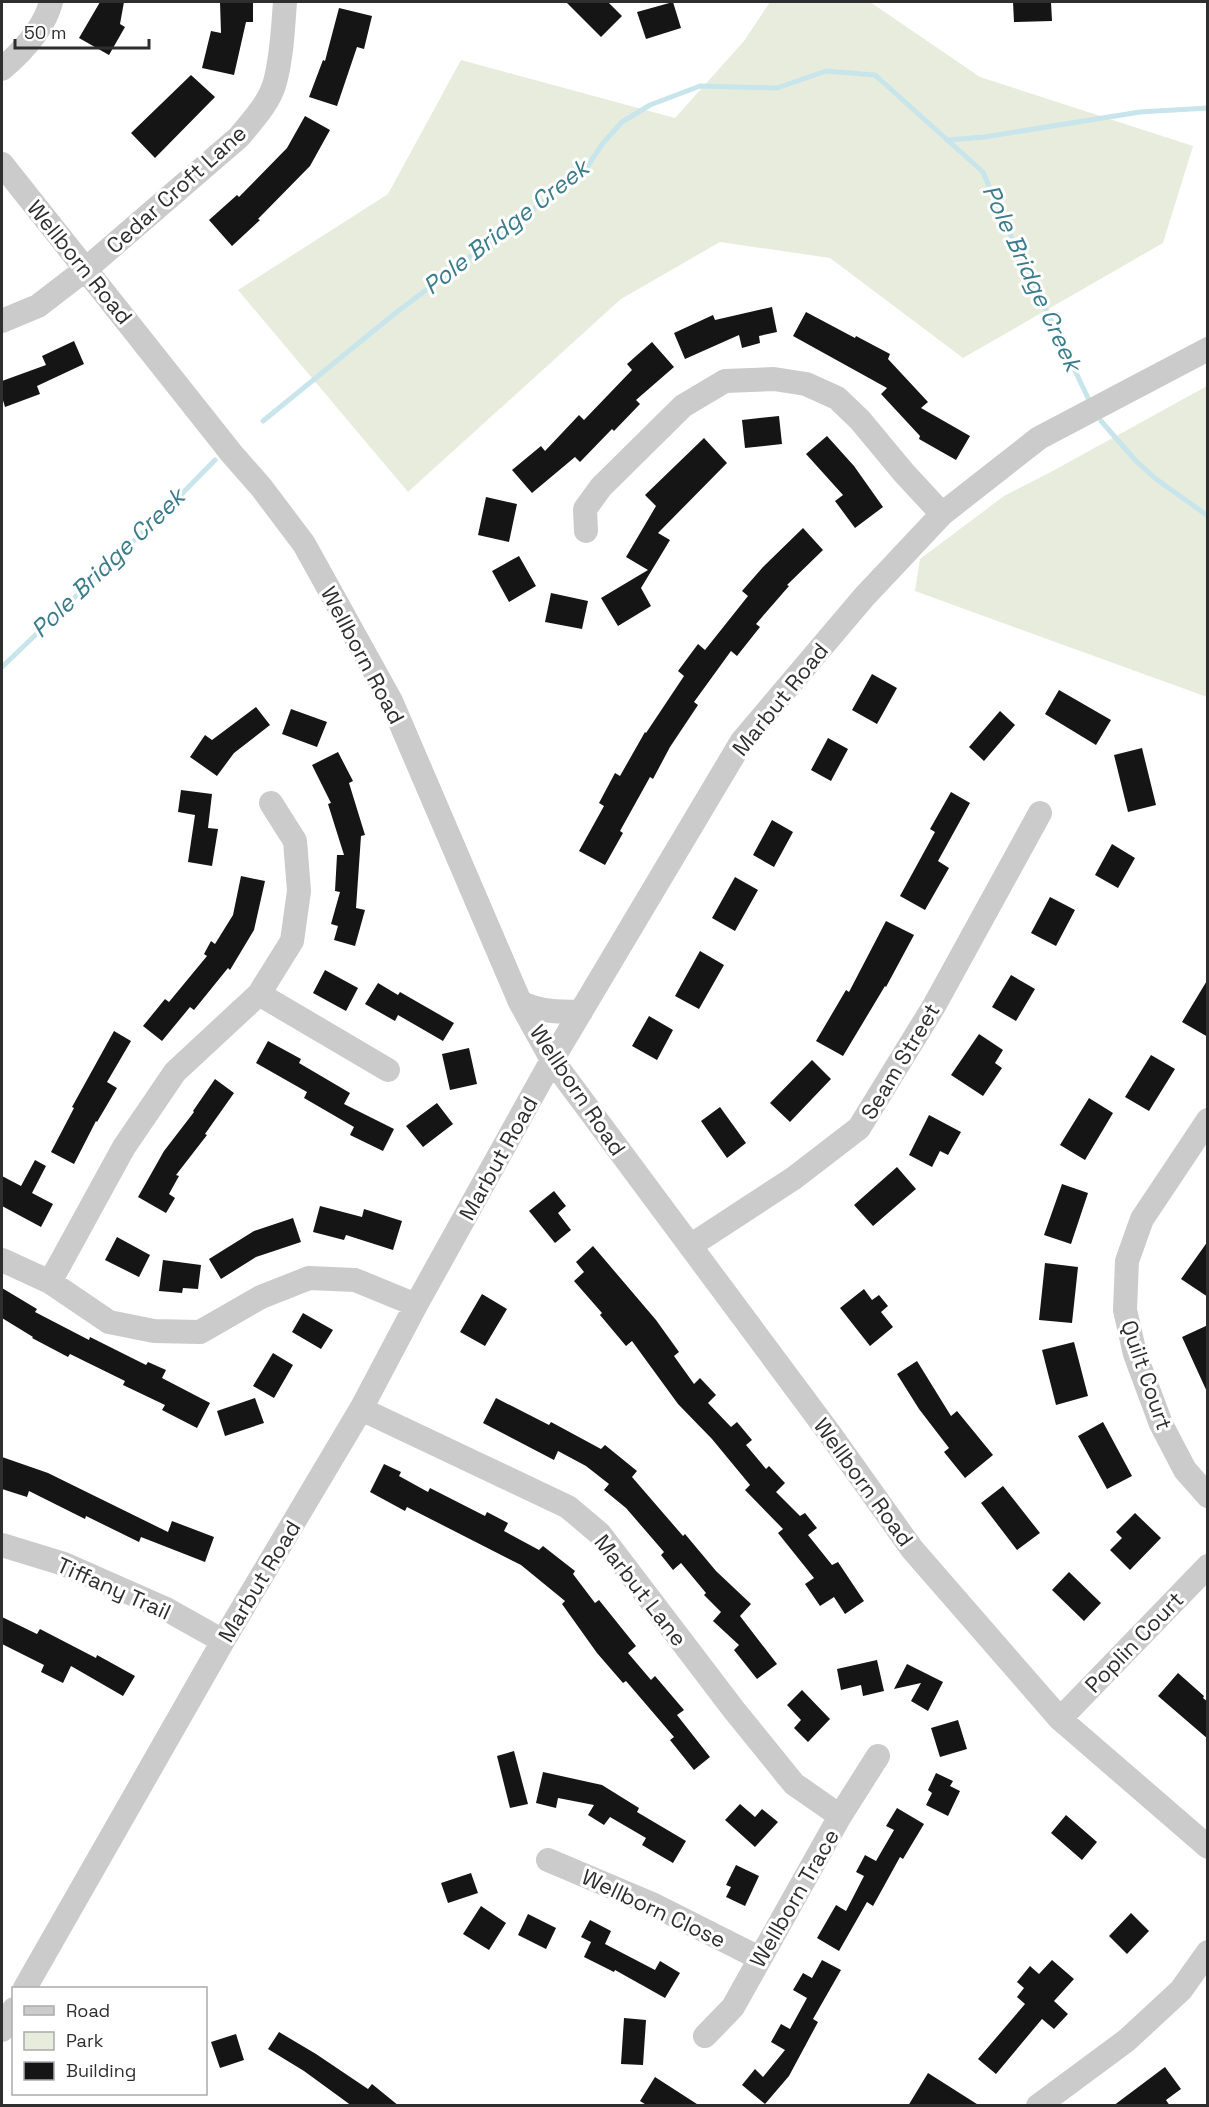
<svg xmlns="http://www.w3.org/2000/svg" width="1209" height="2107" viewBox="0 0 1209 2107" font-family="'Space Grotesk',sans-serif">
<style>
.green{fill:#e8ecdc}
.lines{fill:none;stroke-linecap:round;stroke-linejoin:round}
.stream{stroke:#c8e5ec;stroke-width:5}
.building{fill:#151515}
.minor{stroke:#cbcbcb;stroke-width:24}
.labels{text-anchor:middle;stroke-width:6;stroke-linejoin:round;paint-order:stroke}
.street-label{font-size:22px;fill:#2e2e2e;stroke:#fff}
.water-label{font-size:24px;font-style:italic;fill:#3a7c8b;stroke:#fff}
</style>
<rect width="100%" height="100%" fill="#fff"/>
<!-- green -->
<path class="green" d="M770,2H870L980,77L1193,146L1163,243L963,358L830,258L720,242L621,299L408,492L238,290L388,194L461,60L675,118L744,41Z
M1207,386V697L915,591L920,559L1004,496L1049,473Z"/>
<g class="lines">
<!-- stream -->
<path class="stream" d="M947,140L984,137L1140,112L1208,108
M263,421L393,315L585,170L603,143L622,122L650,105L700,86L777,88L826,71L875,75L983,172L1001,215L1088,398
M1101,421L1136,461L1156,479L1208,516
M2,667L166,510L215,460"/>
</g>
<!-- building -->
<path class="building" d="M100,2H124L120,24L125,27L109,55L79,38Z
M220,2H253V22H246L234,75L202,68L211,31L221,33Z
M566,2H608L622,16L601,37Z
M673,2L681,28L646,39L637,12Z
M1013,2H1051L1052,21L1014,22Z
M339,8L372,16L364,49L357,47L337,106L309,97L323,60L325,61Z
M191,75L215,97L155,158L131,133Z
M305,116L330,130L310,166L258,219L260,220L232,246L209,220L237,195L239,197L287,148Z
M772,307L777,332L759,336L760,343L742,348L739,335L685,359L674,333L713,315L715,320Z
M806,312L855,338L856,336L890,354L888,359L928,402L921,408L970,436L956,460L919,439L920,436L881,394L887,388L793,336Z
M74,341L84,364L37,386L40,394L5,407L2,397V381L46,365L42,356Z
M652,342L674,367L636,400L640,404L614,431L612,429L580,462L575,457L532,493L512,470L541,446L545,451L579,415L584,420L632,370L627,364Z
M779,416L782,444L745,448L742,420Z
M827,436L854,466L883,507L855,528L835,501L843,495L806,454Z
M704,438L727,463L658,533L670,540L641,588L651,606L618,626L601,598L648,570L626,557L656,506L645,495Z
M486,497L517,504L509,542L478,535Z
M803,528L823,550L787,585L789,586L756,624L760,627L737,656L731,651L694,702L698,705L670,747L653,779L650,777L620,831L623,833L605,865L579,851L604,806L599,803L615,773L620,776L645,732L646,733L684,676L678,671L698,644L705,650L748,596L742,591L763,567Z
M519,556L536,586L509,602L492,571Z
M551,593L588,601L582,629L545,622Z
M872,674L897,688L877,724L852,710Z
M1059,690L1111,720L1096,745L1045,714Z
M256,707L270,725L234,753L217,776L190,757L205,735L212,740Z
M291,709L327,722L317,747L282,734Z
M1000,711L1015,725L984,761L969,747Z
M828,738L848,749L831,781L811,770Z
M1142,748L1156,805L1128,812L1114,755Z
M338,752L353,781L349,783L365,835L361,836L356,908L365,910L355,946L334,940L338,926L331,924L340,892L335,891L337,855H344L328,804L331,803L312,765Z
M181,790L212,794L208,828L218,829L212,866L188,862L195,815L178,812Z
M951,792L970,803L938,861L949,868L925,910L900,896L935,832L930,829Z
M772,820L793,832L774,867L753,855Z
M1112,844L1135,858L1118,888L1095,875Z
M241,876L265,881L254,930L230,970L228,968L194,1010L190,1007L162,1041L143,1026L165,999L169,1002L207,956L204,954L211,941L215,944L233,915Z
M735,877L758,890L735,931L712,918Z
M1050,897L1075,910L1056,946L1031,933Z
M886,921L914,935L886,987L885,986L843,1056L816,1041L846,990L849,992Z
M700,951L724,965L699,1009L675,996Z
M325,970L358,988L346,1011L313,993Z
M1011,975L1035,989L1016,1021L992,1007Z
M1208,979V1037L1182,1022Z
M378,983L398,995L400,992L454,1023L443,1041L398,1015L395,1021L365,1004Z
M649,1016L673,1030L657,1060L632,1046Z
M114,1031L131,1041L107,1082L117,1088L97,1122L96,1121L74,1164L51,1152L74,1108L72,1107Z
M979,1034L1003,1050L995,1063L1002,1068L983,1096L951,1075Z
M268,1041L301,1059L299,1063L350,1093L344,1104L394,1129L383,1151L350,1135L354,1127L304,1098L307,1092L256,1063Z
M469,1048L477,1084L450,1090L442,1054Z
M1151,1055L1175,1069L1149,1111L1125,1097Z
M812,1060L831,1079L790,1122L770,1103Z
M215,1079L234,1093L205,1134L207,1135L176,1175L179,1176L169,1194L175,1198L166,1213L138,1197L164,1151L194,1112L193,1111Z
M1089,1098L1113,1113L1085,1160L1060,1145Z
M437,1103L453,1124L423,1147L406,1126Z
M720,1107L746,1143L727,1158L701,1121Z
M929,1115L961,1132L948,1155L940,1151L932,1167L909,1155Z
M35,1160L46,1166L32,1193L53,1204L41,1227L2,1206V1176L21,1186Z
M897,1167L916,1189L873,1226L854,1205Z
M1062,1184L1088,1193L1071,1244L1044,1235Z
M554,1191L566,1206L558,1213L571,1230L555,1243L529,1211Z
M320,1206L362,1217L364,1209L402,1221L393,1250L346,1235L344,1240L313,1232Z
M293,1218L301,1242L256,1257L221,1279L209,1259L254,1231Z
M117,1237L150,1255L139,1277L105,1260Z
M1208,1241V1297L1181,1279Z
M593,1246L656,1320L679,1352L674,1356L694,1384L700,1378L716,1395L708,1403L731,1427L737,1422L752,1440L746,1445L766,1469L769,1466L785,1483L776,1492L800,1516L805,1513L817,1528L808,1535L832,1565L838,1562L864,1601L845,1614L834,1597L820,1606L805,1584L814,1578L778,1533L783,1529L745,1490L750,1485L712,1439L678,1404L632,1341L626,1346L600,1315L602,1313L574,1281L584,1272L576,1262Z
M163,1260L201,1265L198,1289L183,1288L182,1293L159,1291Z
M1045,1263L1078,1267L1072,1323L1039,1320Z
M2,1288L37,1309L35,1312L89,1340L90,1337L146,1365L148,1362L166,1370L162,1378L210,1403L197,1428L162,1410L165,1405L123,1385L125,1381L70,1354L68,1357L32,1338L33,1337L2,1318Z
M864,1289L872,1300L879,1295L888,1306L881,1312L893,1327L870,1346L840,1308Z
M482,1294L507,1309L485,1346L460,1332Z
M303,1313L333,1330L321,1349L292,1332Z
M1208,1325V1394L1182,1337Z
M1074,1342L1088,1396L1056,1405L1042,1350Z
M273,1353L293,1365L274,1398L253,1386Z
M917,1361L951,1416L957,1411L993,1455L965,1478L944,1452L949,1448L919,1409L897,1374Z
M255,1398L264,1423L225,1436L217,1411Z
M496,1398L549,1425L551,1422L601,1449L605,1445L637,1471L632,1477L683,1536L685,1534L716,1571L751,1604L740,1616L777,1664L757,1679L734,1650L739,1645L713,1621L721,1612L704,1595L706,1593L681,1563L673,1570L661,1555L664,1552L626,1508L604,1490L609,1484L586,1466L558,1451L554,1460L483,1423Z
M1103,1422L1132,1476L1107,1489L1078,1436Z
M2,1457L48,1473L168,1532L172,1521L214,1537L205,1562L141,1537L139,1542L86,1516L85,1519L29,1491L27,1497L2,1489Z
M384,1464L401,1472L399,1476L428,1492L430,1488L485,1516L487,1512L508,1523L504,1531L539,1550L543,1546L575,1571L573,1574L595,1603L599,1600L636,1646L628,1653L651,1680L655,1676L684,1710L677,1715L710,1757L694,1770L670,1740L674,1737L626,1681L623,1683L597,1653L562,1604L565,1601L521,1565L407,1507L405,1511L370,1492Z
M1003,1486L1040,1533L1017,1550L981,1503Z
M1135,1513L1161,1538L1130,1570L1110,1550L1122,1538L1116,1532Z
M1069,1572L1101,1603L1084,1621L1052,1590Z
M2,1617L37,1634L40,1629L96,1658L97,1655L135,1676L123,1696L71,1666L63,1683L41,1672L44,1665L2,1644Z
M877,1660L884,1691L863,1696L861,1685L841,1690L837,1669Z
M907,1664L943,1682L928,1711L911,1701L921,1683L894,1689Z
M1178,1673L1204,1696L1203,1698L1208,1702V1739L1158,1696Z
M802,1690L830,1719L808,1742L794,1728L801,1720L787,1705Z
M958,1720L967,1749L940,1757L931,1728Z
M514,1751L528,1804L510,1808L497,1756Z
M543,1772L602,1785L639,1808L637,1812L686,1841L673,1863L642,1845L646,1838L610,1817L604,1825L588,1815L594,1805L558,1798L556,1808L536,1803Z
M936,1773L953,1781L950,1786L960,1791L948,1816L926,1805L932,1793L928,1790Z
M740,1804L755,1817L762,1809L778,1822L755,1847L725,1820Z
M897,1808L924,1824L903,1859L900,1857L873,1906L867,1902L839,1951L817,1938L836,1905L846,1911L864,1876L856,1872L865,1855L876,1861L894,1830L886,1826Z
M1066,1815L1097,1842L1082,1860L1051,1833Z
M736,1865L759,1876L745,1906L726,1897L731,1887L726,1885Z
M471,1873L478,1893L448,1903L441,1883Z
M481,1906L506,1923L489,1950L463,1934Z
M1131,1913L1149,1931L1127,1954L1109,1936Z
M528,1914L556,1928L546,1949L518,1935Z
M590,1920L611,1931L605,1944L655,1970L660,1961L680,1973L665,1998L615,1970L614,1972L584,1957L591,1942L581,1937Z
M822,1960L841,1970L813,2019L818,2022L789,2076L765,2104L742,2085L755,2069L763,2077L785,2050L771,2042L781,2024L790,2029L807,1998L793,1990L803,1973L812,1978Z
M1052,1960L1074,1979L1054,2001L1068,2014L1054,2029L1042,2019L996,2074L978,2059L1025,2004L1017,1997L1024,1988L1017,1982L1030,1966L1039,1974Z
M624,2018L646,2020L643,2065L621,2064Z
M279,2032L316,2054L368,2089L372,2084L399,2106H352L304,2071L268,2049Z
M236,2034L244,2060L220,2068L211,2042Z
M1165,2067L1181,2089L1166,2100L1170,2106H1113Z
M928,2073L980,2106H908Z
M655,2077L700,2106H648L640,2101Z"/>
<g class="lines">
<!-- minor -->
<path class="minor" d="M2,69C23,51 44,29 51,2
M2,164L232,454L261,487L304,544L391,701L520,1002L552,1060L830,1434L912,1549L1060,1719L1208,1847
M2,321L38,306L86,269L239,137C252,121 270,102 275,82C282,56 283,28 285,2
M586,531L585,509L601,487L683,406L725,381L774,379L806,384L837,398L860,420L904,473L942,514
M259,994L388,1070
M520,1002C541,1012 558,1012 581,1012
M1208,1120L1142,1219L1127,1261L1125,1310L1135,1354L1161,1424L1185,1470L1208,1496
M690,1246L794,1178L859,1128L934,1006L1040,813
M2,1260L50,1282L109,1322L154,1331L200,1332L261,1297L309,1278L355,1280L416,1305
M50,1282L124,1147L175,1072L259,994L292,941L299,891L295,841L271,803
M361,1409L568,1507L600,1534L734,1710L794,1784L840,1816
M2,1545L64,1564L166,1609L223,1641
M1060,1719L1208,1566
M548,1860L652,1904L759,1958
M25,1988L223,1641L361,1409L416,1305L552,1060L742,741L864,597L942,514L1039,438L1208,349
M2,2030L14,2009
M705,2036L733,2007L840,1816L878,1756
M1038,2106L1127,2040L1181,1990L1208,1952"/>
</g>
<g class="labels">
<!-- street labels -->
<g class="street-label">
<text transform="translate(176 189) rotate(-42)" y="8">Cedar Croft Lane</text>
<text transform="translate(80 262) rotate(51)" y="8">Wellborn Road</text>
<text transform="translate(363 655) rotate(62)" y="8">Wellborn Road</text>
<text transform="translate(780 699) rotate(-51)" y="8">Marbut Road</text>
<text transform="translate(900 1061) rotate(-59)" y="8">Seam Street</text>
<text transform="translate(578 1090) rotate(56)" y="8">Wellborn Road</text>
<text transform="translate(498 1158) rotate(-61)" y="8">Marbut Road</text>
<text transform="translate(1147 1375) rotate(71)" y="8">Quilt Court</text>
<text transform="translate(864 1482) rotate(54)" y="8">Wellborn Road</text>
<text transform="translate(259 1581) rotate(-59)" y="8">Marbut Road</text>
<text transform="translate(114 1588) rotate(24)" y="8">Tiffany Trail</text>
<text transform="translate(641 1590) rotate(52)" y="8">Marbut Lane</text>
<text transform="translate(1134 1642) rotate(-46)" y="8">Poplin Court</text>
<text transform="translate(794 1898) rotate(-60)" y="8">Wellborn Trace</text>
<text transform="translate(654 1908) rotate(25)" y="8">Wellborn Close</text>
</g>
<!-- water labels -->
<g class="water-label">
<text transform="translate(506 227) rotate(-38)" y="8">Pole Bridge Creek</text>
<text transform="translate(1032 278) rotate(65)" y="8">Pole Bridge Creek</text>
<text transform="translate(108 563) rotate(-44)" y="8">Pole Bridge Creek</text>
</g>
</g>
<!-- border -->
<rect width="1209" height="2107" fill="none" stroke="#2e2e2e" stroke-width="6"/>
<!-- legend -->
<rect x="12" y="1987" width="195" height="108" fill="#ffffff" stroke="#ababab" stroke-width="1.5"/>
<rect x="24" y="2006" width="30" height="9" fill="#cbcbcb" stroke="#ababab" stroke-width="1.5"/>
<text x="66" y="2017" font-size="18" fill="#2e2e2e">Road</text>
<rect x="24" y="2032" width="30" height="18" fill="#e8ecdc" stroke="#ababab" stroke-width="1.5"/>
<text x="66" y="2047" font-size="18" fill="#2e2e2e">Park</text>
<rect x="24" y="2062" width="30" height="18" fill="#151515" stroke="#ababab" stroke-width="1.5"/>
<text x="66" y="2077" font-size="18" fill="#2e2e2e">Building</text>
<!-- scale -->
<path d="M15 39v9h134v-9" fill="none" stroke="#2e2e2e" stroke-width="3"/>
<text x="24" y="39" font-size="18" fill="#2e2e2e" stroke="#ffffff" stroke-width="4.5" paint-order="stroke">50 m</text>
</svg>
